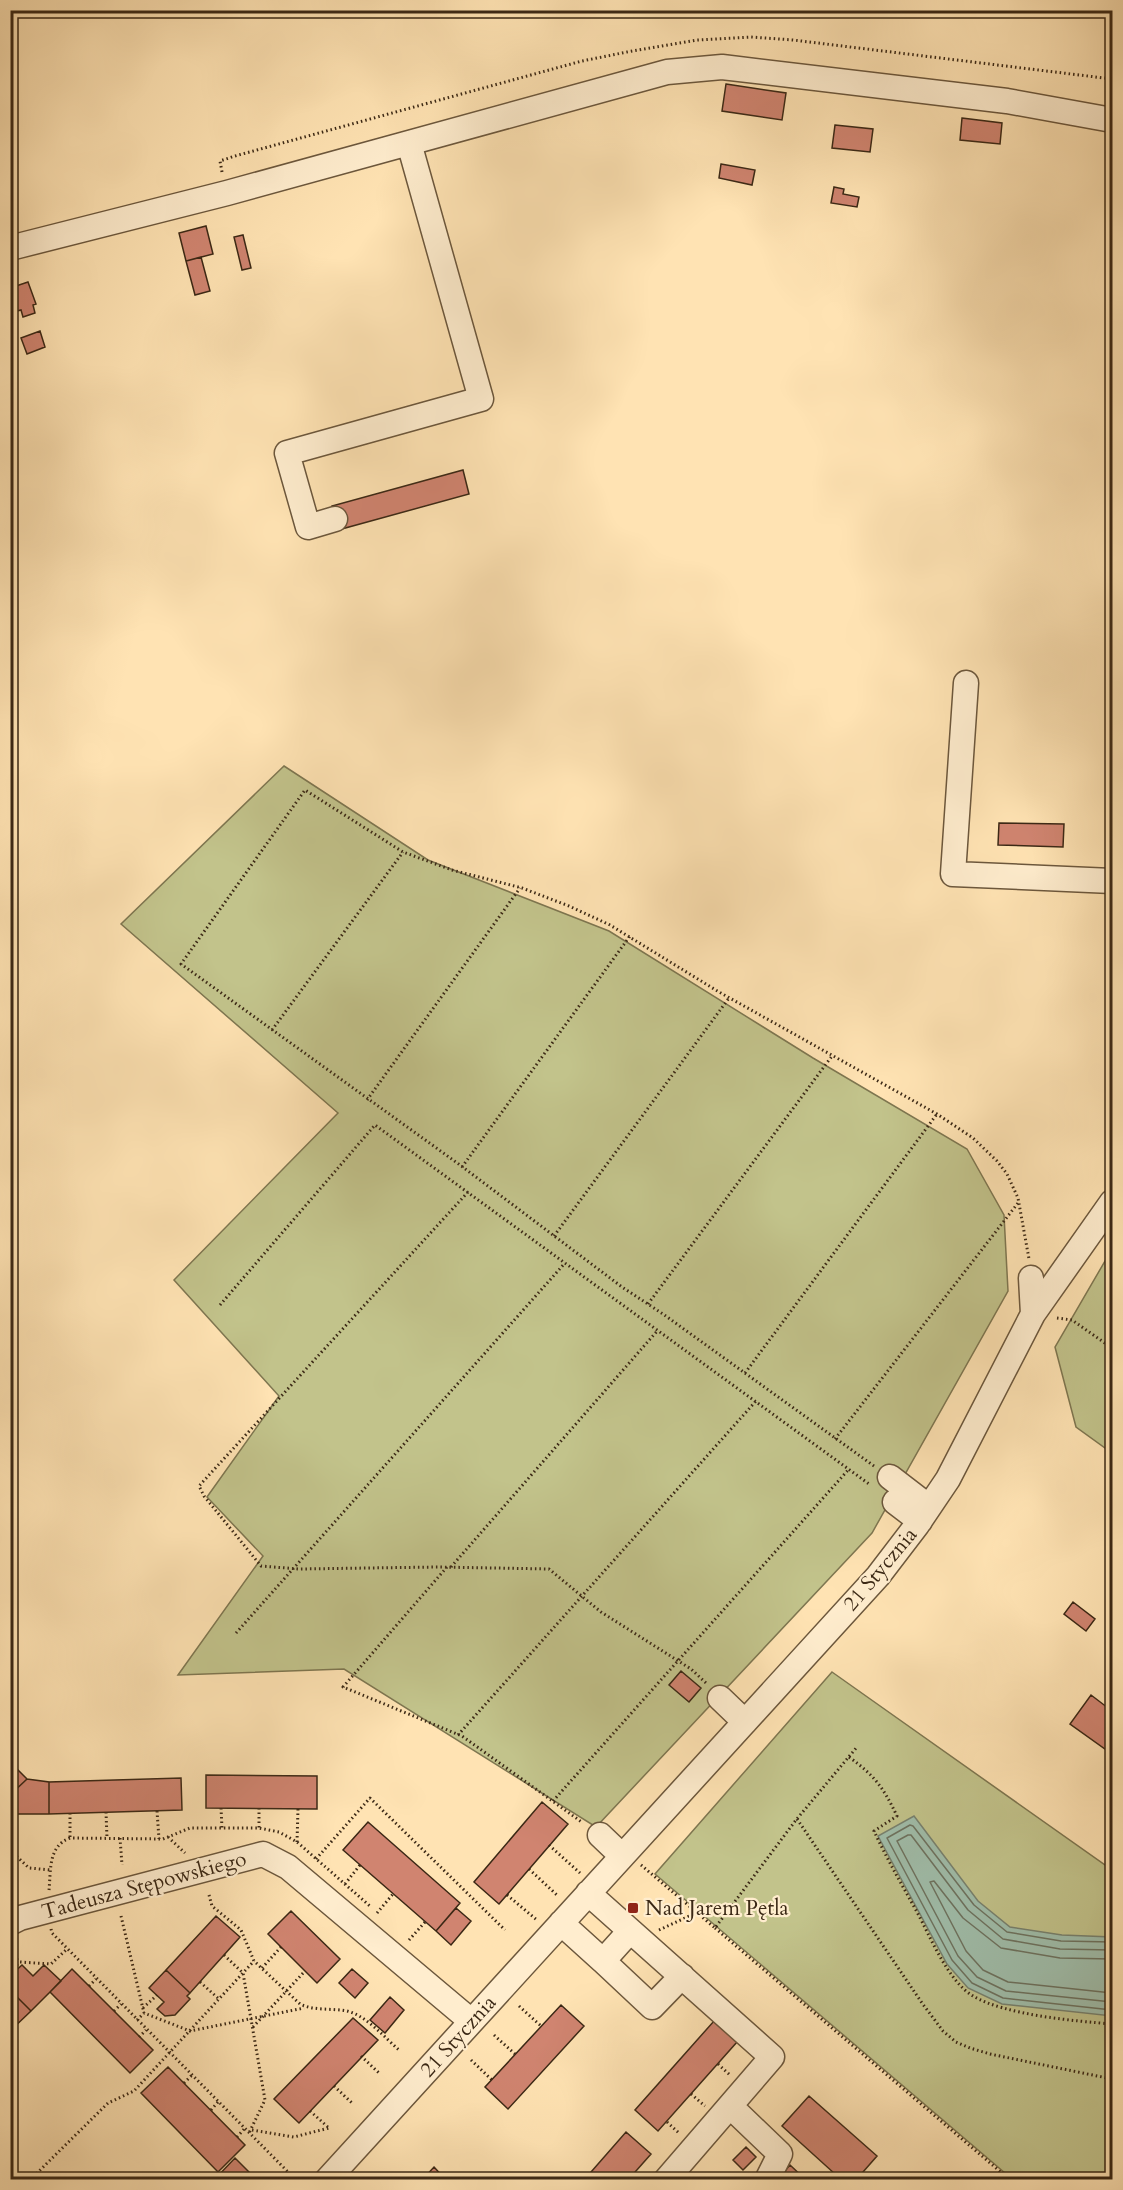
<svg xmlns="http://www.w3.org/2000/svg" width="1123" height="2190" viewBox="0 0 1123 2190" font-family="Cardo,serif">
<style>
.green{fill:#c2c38b;stroke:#7e7650;stroke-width:1.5}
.water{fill:#a0beab;stroke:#78826f;stroke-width:1.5}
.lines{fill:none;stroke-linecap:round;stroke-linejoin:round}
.shore{stroke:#6e7360;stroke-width:1.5}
.building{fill:#d08470;stroke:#3b2815;stroke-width:1.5}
.minor-casing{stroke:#6c573c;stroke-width:27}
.path{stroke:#3b2815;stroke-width:3;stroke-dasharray:1.5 3;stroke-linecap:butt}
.minor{stroke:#ffedce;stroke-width:24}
.poi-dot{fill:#8f2418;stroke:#ffedce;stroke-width:2}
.labels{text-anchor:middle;stroke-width:4.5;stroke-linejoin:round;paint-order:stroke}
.street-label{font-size:21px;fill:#3b2815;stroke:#ffedce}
.poi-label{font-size:21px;fill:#3b2815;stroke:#ffedce;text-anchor:start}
</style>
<rect width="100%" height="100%" fill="#ffe3b3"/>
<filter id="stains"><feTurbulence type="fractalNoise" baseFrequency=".00333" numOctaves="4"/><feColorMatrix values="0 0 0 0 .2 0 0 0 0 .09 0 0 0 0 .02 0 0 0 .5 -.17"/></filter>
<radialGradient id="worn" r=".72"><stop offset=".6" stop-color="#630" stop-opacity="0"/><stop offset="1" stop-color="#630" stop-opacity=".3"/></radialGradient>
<!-- green -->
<path class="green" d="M284,766L428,860L609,931L813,1058L967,1149L1004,1215L1008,1291L872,1533L596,1827L344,1669L178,1675L263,1556L207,1497L279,1396L174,1280L338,1113L121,924Z
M1112,1249V1453L1076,1427L1055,1347Z
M832,1672L1112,1870V2179H1012L655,1874Z"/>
<!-- water -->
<path class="water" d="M914,1816L978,1901L1010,1927L1062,1935L1112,1937V2016L1002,2004L968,1988L947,1964L878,1836Z"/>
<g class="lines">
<!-- shore -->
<path class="shore" d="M1112,1942L1061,1941L1007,1932L974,1905L913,1826L910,1825L887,1838L952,1960L972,1983L1003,1998L1112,2010
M1112,1950L1060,1949L1003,1939L968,1910L911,1835H908L897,1841L958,1956L977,1977L1006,1991L1112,2002
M1112,1959L1060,1958L1001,1948L963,1918L934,1881L930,1882L966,1951L983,1970L1008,1982L1112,1993"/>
</g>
<!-- building -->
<path class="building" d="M726,84L786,93L782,120L722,111Z
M962,118L1002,123L1000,144L960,140Z
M835,125L873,129L870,152L832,148Z
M721,164L755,170L752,185L719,178Z
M834,187L844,189L843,194L859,197L857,207L831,203Z
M206,226L213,254L186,261L179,233Z
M243,235L251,268L242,270L234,237Z
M201,257L210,291L195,295L186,261Z
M28,282L36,304L33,305L35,313L23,317L21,310L13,312L10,305V288Z
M40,331L45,347L27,354L21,338Z
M463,470L469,494L338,530L332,506Z
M999,823L1064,824L1063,847L998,845Z
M1073,1602L1095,1619L1086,1631L1064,1614Z
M681,1671L701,1688L689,1702L669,1685Z
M1091,1695L1112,1711V1754L1070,1724Z
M10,1762L27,1779L10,1795Z
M206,1775L317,1776V1809L206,1808Z
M181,1778L182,1810L49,1814V1782Z
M27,1779L49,1782V1814H14L10,1810V1795Z
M542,1802L568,1824L499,1904L474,1882Z
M368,1822L460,1903L436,1931L343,1850Z
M456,1908L471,1921L451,1945L436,1931Z
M291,1911L340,1959L317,1983L268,1934Z
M216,1916L240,1937L190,1993L166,1970Z
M22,1965L33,1976L44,1965L61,1981L31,2011L10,1990V1976Z
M72,1969L153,2050L130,2073L50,1992Z
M352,1969L368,1983L355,1998L339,1983Z
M166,1970L190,1993L187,1996L190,1999L175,2015L165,2016L157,2009L164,2002L149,1988Z
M10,1990L31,2011L10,2031Z
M390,1997L404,2010L385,2033L370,2020Z
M561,2005L584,2026L508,2109L485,2087Z
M353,2018L378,2040L299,2123L274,2099Z
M714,2021L737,2042L658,2131L635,2110Z
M168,2067L245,2145L218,2172L141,2093Z
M809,2096L877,2156L856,2180H830L835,2174L782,2126Z
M626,2132L651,2154L628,2180H584Z
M746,2147L756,2157L743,2170L733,2160Z
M235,2158L257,2180H214Z
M790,2165L806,2180H777Z
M434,2167L446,2180H422Z"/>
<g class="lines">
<defs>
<path id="minor" d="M10,248L227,193L667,72L722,67L1007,101L1112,120
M335,519L308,527L287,453L481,399L409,143
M966,683L953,874L1112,881
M1031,1278L1033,1314
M890,1477L929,1507
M895,1502L920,1521
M720,1698L745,1722
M600,1835L622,1856
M588,1893L772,2057L666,2180
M10,1923L20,1918L263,1854L288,1867L471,2021
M561,1923L603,1961L630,1931
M603,1961L652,2007L682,1976
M730,2106L780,2154L767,2180
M327,2180L878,1576L917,1525L948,1479L1033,1314L1112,1202"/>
</defs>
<!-- minor casing -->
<use href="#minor" class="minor-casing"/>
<!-- path -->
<path class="path" d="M222,172L220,161L235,156L582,61L627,52L697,40L751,37L793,40L1112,79
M272,1030L403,852
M367,1100L520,888
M462,1167L630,936
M468,1192L199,1486L204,1496L261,1566L299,1569L438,1567L549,1569L601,1612L691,1669L706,1683
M554,1236L729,998
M648,1304L832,1056
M220,1305L375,1125L869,1484
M1057,1318L1072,1320L1112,1348
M745,1373L937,1114
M835,1439L1018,1203
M874,1466L663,1314L622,1287L460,1165L181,964L305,790L403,852L452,870L522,888L569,906L610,925L719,992L937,1114L973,1138L997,1161L1007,1174L1018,1198L1029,1259
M447,1567L343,1687L462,1736L583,1823
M451,1567L658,1330
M236,1633L565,1263
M458,1735L756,1401
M849,1757C875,1776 883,1787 897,1816L874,1831C887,1859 902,1885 917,1912C931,1938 948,1981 973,1996C1005,2015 1075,2021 1112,2024
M553,1801L849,1469
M221,1808L222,1828
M259,1808V1828
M157,1811L159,1839
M106,1812L107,1838
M70,1813V1838
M797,1819L922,2003L943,2031L956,2042L970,2048L990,2054L1112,2079
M168,1837L185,1853
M120,1838L122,1865
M297,1842L298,1809
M549,1845L580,1873
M10,1850L29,1868L51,1870
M316,1859L370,1798L505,1930
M641,1865L715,1928L796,1820L857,1747
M529,1869L558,1896
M345,1884L360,1865
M49,1890C51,1870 48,1846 70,1838L163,1839L190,1828H259L279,1832L297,1842L371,1907
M209,1895L212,1906L241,1930L254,1961L300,2004C314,2011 331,2008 347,2011C367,2016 384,2037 399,2050
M507,1895L537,1920
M377,1913L393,1894
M121,1916L144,2013
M715,1928L1010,2180
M51,1929L52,1933L290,2174
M659,1930L696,1913
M409,1940L425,1922
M10,1953L20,1962
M224,1955L243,1973L265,2100L249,2133
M262,1968L281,1947
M10,1971L20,1962L51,1964L67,1949
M200,1982L219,1999
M89,1986L96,1979
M519,2006L541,2026
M143,2008L157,1995
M114,2011L121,2004
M137,2020L144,2013L190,2031L304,2008
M253,2027L305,1971
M494,2035L515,2054
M139,2037L146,2030
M361,2056L379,2073
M471,2060L492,2080
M718,2064L731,2076
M184,2083L192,2075
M334,2086L352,2103
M691,2094L705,2106
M211,2110L218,2102
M310,2111L329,2128
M667,2122L680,2134
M252,2130L294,2137L329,2128
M237,2137L245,2128
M10,2174L16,2180
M631,2176L635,2180
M365,2179V2180
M30,2180L108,2103L134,2091L254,1961"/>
<!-- minor -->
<use href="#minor" class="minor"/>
</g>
<!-- markers -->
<rect class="poi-dot" x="627" y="1902" width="12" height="12" rx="3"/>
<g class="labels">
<!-- street labels -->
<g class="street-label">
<text transform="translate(880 1569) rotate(-50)" y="7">21 Stycznia</text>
<text transform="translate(144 1885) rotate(-15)" y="7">Tadeusza Stępowskiego</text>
<text transform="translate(458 2036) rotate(-48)" y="7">21 Stycznia</text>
</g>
<!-- poi labels -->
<g class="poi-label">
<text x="645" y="1915">Nad Jarem Pętla</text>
</g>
</g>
<!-- margin -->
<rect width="1123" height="2190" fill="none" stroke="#ffe3b3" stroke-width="36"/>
<rect x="12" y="12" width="1099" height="2166" fill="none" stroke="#3b2815" stroke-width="3"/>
<rect x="18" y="18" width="1087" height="2154" fill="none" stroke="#3b2815" stroke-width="1.5"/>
<rect width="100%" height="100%" filter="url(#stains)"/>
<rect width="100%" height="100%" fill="url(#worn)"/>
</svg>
